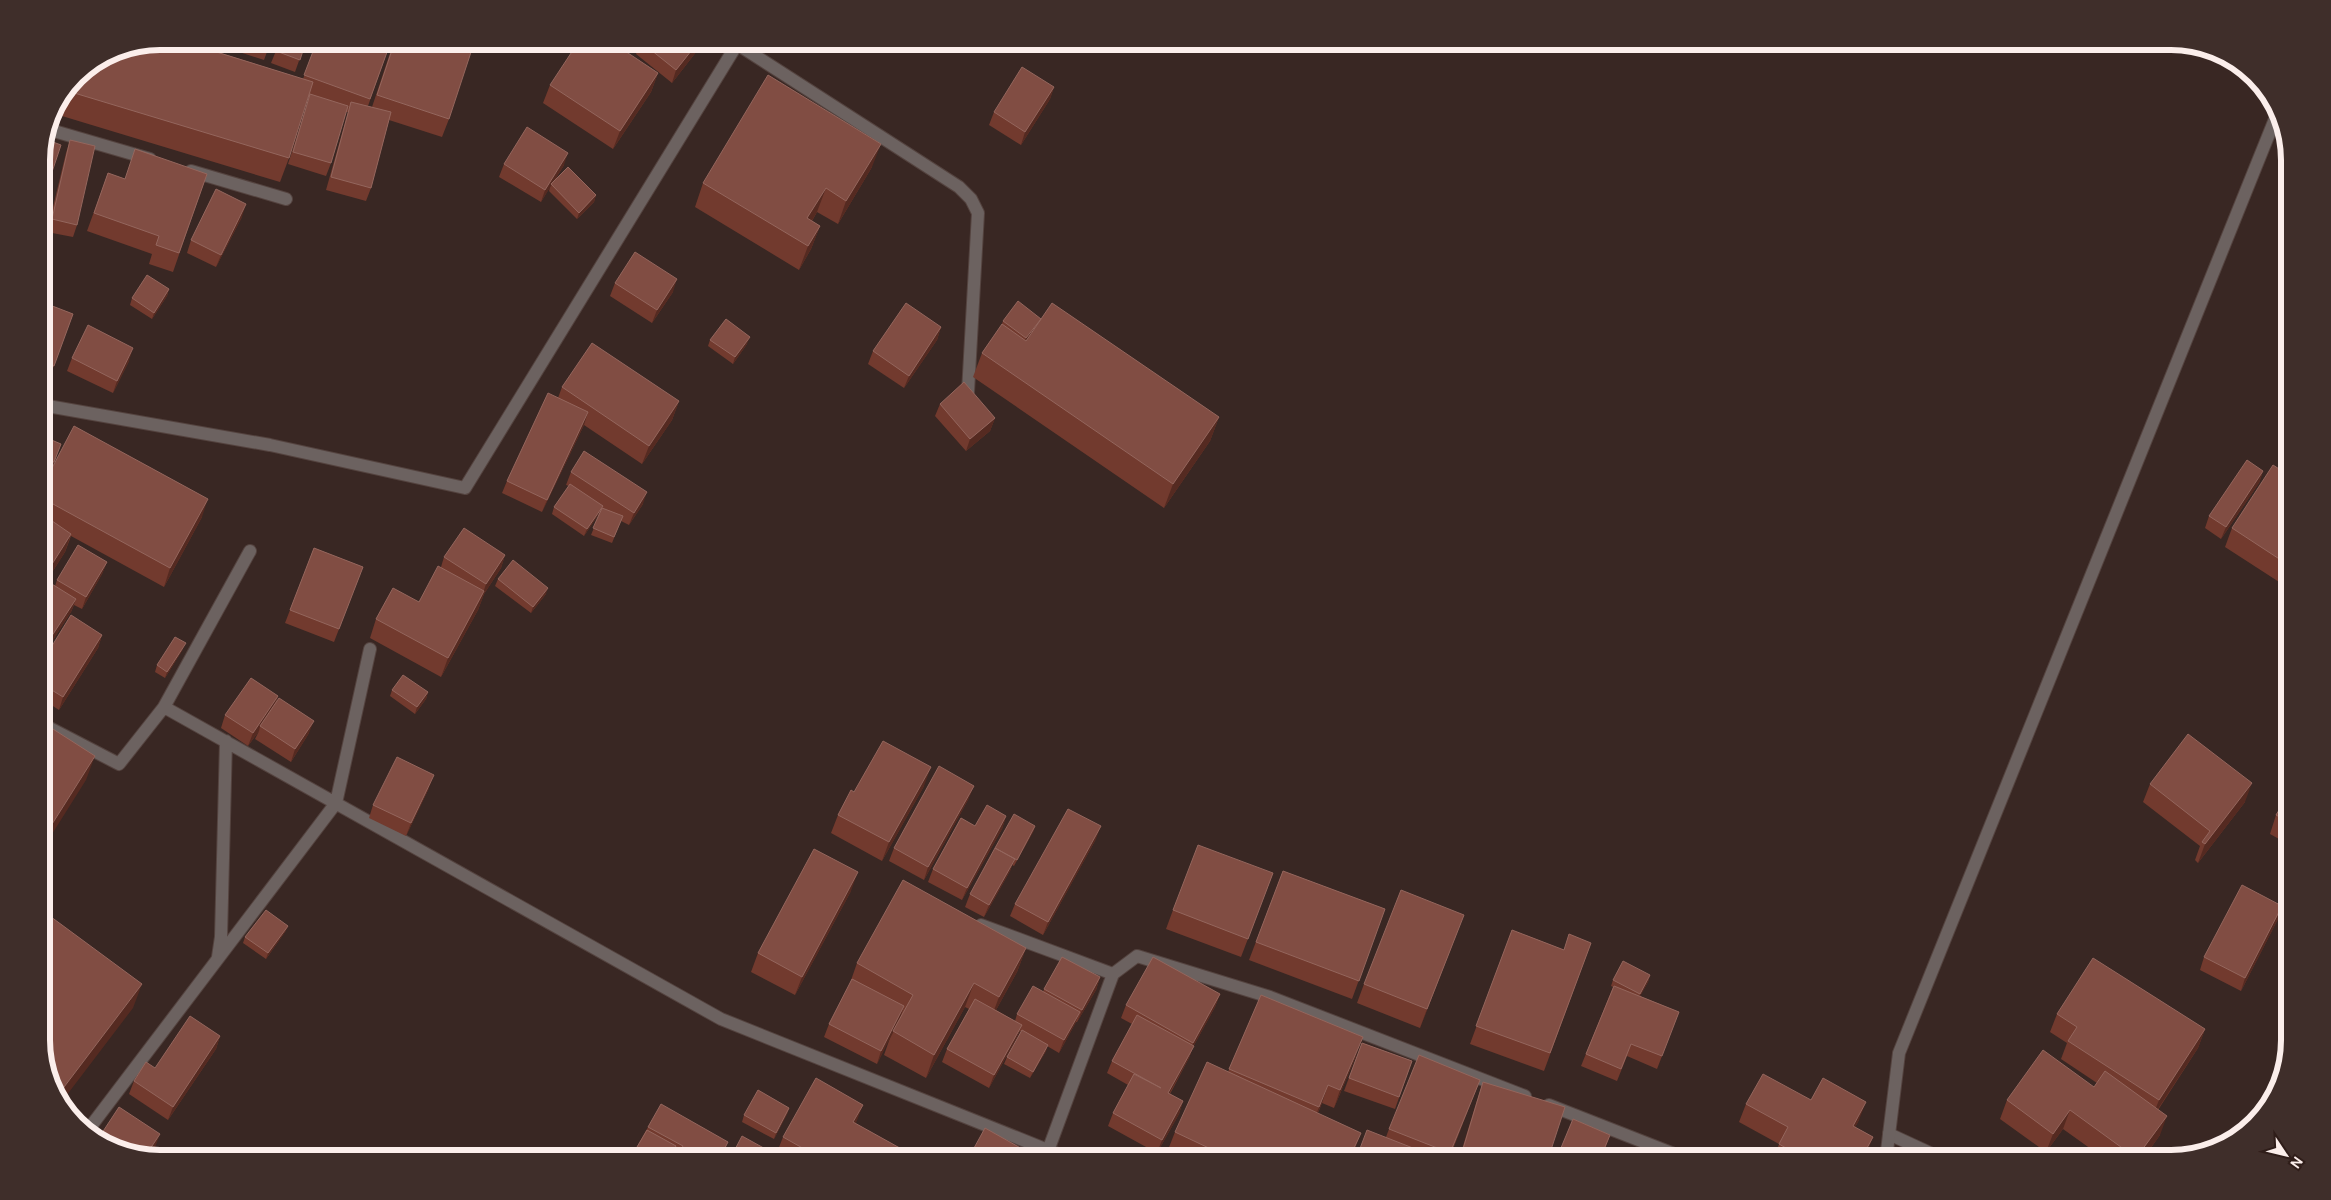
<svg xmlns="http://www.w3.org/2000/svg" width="2331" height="1200" viewBox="0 0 2331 1200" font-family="'DM Sans',sans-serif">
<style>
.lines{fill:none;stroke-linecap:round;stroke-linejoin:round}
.service-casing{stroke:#54433f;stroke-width:14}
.minor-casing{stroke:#54433f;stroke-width:14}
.tertiary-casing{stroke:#54433f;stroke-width:14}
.service{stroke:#6c6260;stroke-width:12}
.minor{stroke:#6c6260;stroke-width:12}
.tertiary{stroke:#6c6260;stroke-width:12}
.wall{fill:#723a2e}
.shaded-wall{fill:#552a21}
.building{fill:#814d43;stroke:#94665d}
.rim{fill:none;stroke:#fbeeeb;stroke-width:6}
</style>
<rect width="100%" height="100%" fill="#392723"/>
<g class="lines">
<defs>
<path id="service" d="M1889,1134L1943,1159"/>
<path id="minor" d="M737,44L959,187L971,199L978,213L968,392
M47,129L150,159
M191,171L286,199
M42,405L270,445L465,488L739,41
M164,707L250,551
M42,724L119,764L164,707L721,1019L1070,1159
M981,925L1113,974
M218,957L221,937L226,741
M1549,1105L1687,1159
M88,1130L336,803L370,649
M1045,1159L1113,974L1137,956L1270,997L1525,1096"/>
<path id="tertiary" d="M1886,1159L1899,1053L2277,114"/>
</defs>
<!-- service casing -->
<use href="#service" class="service-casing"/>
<!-- minor casing -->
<use href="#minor" class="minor-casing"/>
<!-- tertiary casing -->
<use href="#tertiary" class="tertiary-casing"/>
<!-- service -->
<use href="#service" class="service"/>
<!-- minor -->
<use href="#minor" class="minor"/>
<!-- tertiary -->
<use href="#tertiary" class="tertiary"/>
</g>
<!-- wall -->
<path class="wall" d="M160,41H192L191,44L195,46L197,41H225L221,53L303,79L317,41H391L368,106L372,107L394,41H469L449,119L442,137L389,120L371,188L366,201L326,190L348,112H346L331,163L326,176L288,164L309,98L308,97L289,158L280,182L62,116L73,80L76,76Z
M232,41H271L264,60L230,49Z
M280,41H306L295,72L271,63Z
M641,41H702L700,47L672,83L636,54Z
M658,73L651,92L613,149L543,103L550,85Z
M1054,87L1050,99L1021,145L989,125L994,112Z
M70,140L77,225L73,237L47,232L66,153Z
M504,164L564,165L553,183L596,195L594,202L577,219L549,191L550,187L541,202L499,177Z
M872,167L838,224L817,212L812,221L820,226L811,249L799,270L695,207L703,183Z
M108,173L125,179L207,174L173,272L149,264L152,254L87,231Z
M242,217L216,267L187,253L191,240Z
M615,283L673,292L652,323L610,296Z
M169,289L167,296L152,319L130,305L132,298Z
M42,302L73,314L49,379L42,376Z
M1041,319L1219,417L1210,441L1164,508L973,377L982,353L1001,326L1003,321Z
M941,327L937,340L904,388L868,364L873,351Z
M710,340L747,344L733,364L708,346Z
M72,358L129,361L113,393L67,371Z
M562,387L679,401L672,420L642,464L584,425L542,512L502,493L507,481L558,398Z
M940,404L995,418L990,431L966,451L935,416Z
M42,436L61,444L52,468L202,517L164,587L71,536L65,552L42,588V487L51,469L48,467L42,483Z
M2263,471L2259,483L2221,539L2205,528L2209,516Z
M571,472L643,504L629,525L621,521L612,543L591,535L602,508L600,512L584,536L552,514L554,507L569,486L566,485Z
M2290,476V589L2225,547L2232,528Z
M314,548L363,567L334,642L285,623Z
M505,555L501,568L484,594L478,610L441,677L370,638L376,619L419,602L441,567L444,557Z
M107,562L102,574L82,609L74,605L71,612L42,657V589L55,586L57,580Z
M498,579L546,594L531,613L495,586Z
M102,635L98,648L59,710L42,699V662Z
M183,649L165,678L155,672L157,665Z
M392,690L428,692L426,699L415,714L390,696Z
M278,696L276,703L309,733L291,762L255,739L259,731L248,746L221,728L225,715Z
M2150,784L2245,802L2198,863L2195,860L2200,846L2143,802Z
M924,786L882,861L831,833L838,815L854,792Z
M429,788L406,836L369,818L373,805Z
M2290,792V845L2270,834L2276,815Z
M969,798L924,880L889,861L894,848Z
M1006,816L1002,829L962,900L928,882L933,869L975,826Z
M1035,826L1033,832L1014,866L1012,865L1010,871L984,917L965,907L970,894Z
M1096,839L1043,935L1010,916L1015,904Z
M1283,871L1385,909L1352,999L1249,960Z
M1273,873L1241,957L1166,929L1173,910Z
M851,891L795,995L751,972L758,953Z
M2282,906L2278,919L2241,991L2200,970L2204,957Z
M288,926L285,932L266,959L243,943L245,937Z
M1512,930L1564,950L1591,943L1544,1071L1470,1044Z
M1457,933L1420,1028L1357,1003L1364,984Z
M1026,948L1017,972L996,1010L1015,1021L1017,1014L1043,992L1044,989L1100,977L1096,990L1077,1022H1076L1059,1053L1047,1046L1046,1051L1030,1078L1004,1064L1007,1057L1021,1032L1020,1031L1017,1037L989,1088L942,1062L947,1049L969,1009L965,1007L926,1078L884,1055L891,1035L877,1064L824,1037L829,1024L849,986L857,963Z
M1650,975L1648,982L1640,996L1679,1012L1657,1069L1627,1056L1617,1081L1581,1066L1613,987L1611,986L1613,980Z
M1220,994L1215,1007L1193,1047L1189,1058L1170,1094L1183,1101L1179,1114L1157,1153L1108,1126L1113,1113L1128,1085L1107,1073L1112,1061L1132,1024L1121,1018L1126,1005Z
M1261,995L1356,1056L1334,1108L1322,1103L1318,1113L1351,1159H1173L1166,1155L1175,1132L1228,1072Z
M2057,1014L2205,1029L2198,1048L2158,1110L2160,1135L2143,1159H2105L2063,1129L2046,1152L2000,1119L2007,1100L2094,1087L2097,1083L2061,1059L2067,1043L2050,1032Z
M220,1036L216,1049L168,1120L129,1094L134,1081L155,1068Z
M1362,1043L1412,1061L1395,1109L1344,1091Z
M1480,1080L1449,1159H1356L1386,1137L1389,1129Z
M1483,1082L1548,1159H1459L1477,1100Z
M1811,1100L1859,1120L1855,1127L1873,1137L1864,1159H1774L1779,1144L1739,1122L1746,1104Z
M789,1108L787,1114L774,1139L742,1122L744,1115Z
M1573,1119L1610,1135L1601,1159H1557Z
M856,1124L907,1152L905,1159H781L776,1155L783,1137Z
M648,1127L724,1155L722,1159H675L676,1157L672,1155L671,1159H630Z"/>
<!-- shaded-wall -->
<path class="shaded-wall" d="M699,41H702L700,47L672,83L676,70Z
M658,73L651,92L613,149L620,131Z
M1054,87L1050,99L1021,145L1025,132Z
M881,144L872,167L838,224L846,201Z
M568,153L564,165L541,202L545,190Z
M826,188L817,212L799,242L807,218Z
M596,195L594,202L577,219L579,213Z
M246,204L242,217L216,267L221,255Z
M820,226L811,249L799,270L808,246Z
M677,279L673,292L652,323L657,310Z
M169,289L167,296L152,319L154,313Z
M1041,319L1024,344L1026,338Z
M941,327L937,340L904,388L909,376Z
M750,337L747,344L733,364L735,357Z
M133,348L129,361L113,393L117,381Z
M679,401L672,420L642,464L649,446Z
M588,412L584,425L542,512L547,500Z
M1219,417L1210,441L1164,508L1173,484Z
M995,418L990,431L966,451L970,439Z
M2263,471L2259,483L2221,539L2226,527Z
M647,492L643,504L629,525L634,513Z
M208,499L202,517L164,587L170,568Z
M603,506L600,512L584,536L587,529Z
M71,534L65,552L42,588V580Z
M505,555L501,568L484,594L478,610L441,677L448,658L482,596L486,584Z
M107,562L102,574L82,609L86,597Z
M548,588L546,594L531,613L533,607Z
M76,599L71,612L42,657V651Z
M102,635L98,648L59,710L63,697Z
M186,643L183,649L165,678L167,672Z
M428,692L426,699L415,714L417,707Z
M278,696L273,709L260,726L259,731L248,746L253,733Z
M314,721L309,733L291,762L295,749Z
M95,756L86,780L42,850V840Z
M931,767L924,786L882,861L889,842Z
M434,775L429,788L406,836L411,823Z
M2252,783L2245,802L2198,863L2205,844Z
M974,786L969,798L924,880L928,867Z
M1006,816L1002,829L962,900L967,888Z
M1035,826L1033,832L1014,866L1017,860Z
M1101,826L1096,839L1043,935L1048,922Z
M1015,859L1010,871L984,917L989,905Z
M858,872L851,891L795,995L802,977Z
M2282,906L2278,919L2241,991L2245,978Z
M1464,915L1457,933L1420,1028L1427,1009Z
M288,926L285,932L266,959L268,953Z
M1026,948L1017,972L990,1021L999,997Z
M1650,975L1648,982L1638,1000L1640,994Z
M1100,977L1096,990L1077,1022L1082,1010Z
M974,983L965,1007L926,1078L934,1055Z
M142,984L133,1008L60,1104L58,1095Z
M1220,994L1215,1007L1193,1047L1189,1058L1163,1105L1168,1093L1189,1054L1193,1043Z
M904,1006L900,1019L877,1064L881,1051Z
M1080,1012L1075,1024L1059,1053L1064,1040Z
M1022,1025L1017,1037L989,1088L994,1075Z
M2205,1029L2198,1048L2152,1118L2159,1100Z
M220,1036L216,1049L168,1120L173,1107Z
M1363,1037L1356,1056L1334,1108L1340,1090Z
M1048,1045L1046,1051L1030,1078L1033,1072Z
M1480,1080L1473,1098L1448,1159L1450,1153Z
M1328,1085L1322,1103L1312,1126L1319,1107Z
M1183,1101L1179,1114L1157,1153L1162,1140Z
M1866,1102L1859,1120L1846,1144L1853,1126Z
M863,1105L856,1123L846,1141L853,1122Z
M789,1108L787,1114L774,1139L776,1133Z
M2070,1110L2063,1129L2046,1152L2053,1134Z
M2167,1116L2160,1135L2143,1159H2136Z
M1361,1133L1352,1157L1351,1159H1349Z
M160,1134L153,1153L150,1157L146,1155Z
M1610,1135L1606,1147L1601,1159H1600Z
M1873,1137L1864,1159H1861Z
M728,1142L722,1159H719Z
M676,1146L671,1159H668Z"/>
<!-- building -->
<path class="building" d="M160,41H181L313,82L289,158L71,92L76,76L115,50Z
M198,41H225L221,53L196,46Z
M248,41H271L268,48Z
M280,41H306L300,60L276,51Z
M317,41H391L370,99L304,75Z
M395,41H469L474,43L449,119L377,95Z
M579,41H610L658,73L620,131L550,85Z
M641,41H699L676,70L641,42Z
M1022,67L1054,87L1025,132L994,112Z
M768,75L881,144L846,201L826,188L807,218L820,226L808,246L703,183Z
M310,94L348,106L331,163L293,152Z
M351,102L391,112L371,188L331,177Z
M527,127L568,153L545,190L504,164Z
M45,139L61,145L41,205V153Z
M70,140L95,146L77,225L52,219Z
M135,149L207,174L179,253L156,245L159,236L94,213L108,173L125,179Z
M568,167L596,195L579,213L551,184Z
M216,189L246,204L221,255L191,240Z
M41,214L52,217L42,251Z
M635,252L677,279L657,310L615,283Z
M147,275L169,289L154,313L132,298Z
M1018,301L1041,319L1026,338L1003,321Z
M42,302L73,314L54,366L42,362Z
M906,303L941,327L909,376L873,351Z
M1052,303L1219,417L1173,484L982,353L1002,324L1026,341Z
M726,319L750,337L735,357L710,340Z
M88,325L133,348L117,381L72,358Z
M592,343L679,401L649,446L562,387Z
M964,382L995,418L970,439L940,404Z
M548,393L588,412L547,500L507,481Z
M74,426L208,499L170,568L42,498V487Z
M42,436L61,444L54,462L50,461L51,457L42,453Z
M584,451L647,492L634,513L571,472Z
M42,453L51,457L42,482Z
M2247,460L2263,471L2226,527L2209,516Z
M2273,465L2290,476V566L2232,528Z
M570,484L603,506L587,529L554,507Z
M602,508L623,516L614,537L593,528Z
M42,514L71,534L42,580Z
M464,528L505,555L486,584L444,557Z
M78,545L107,562L86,597L57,580Z
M314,548L363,567L339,629L290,610Z
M513,560L548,588L533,607L498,579Z
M438,566L484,591L448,658L376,619L393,588L419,602Z
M47,581L76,599L42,651V589Z
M71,615L102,635L63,697L42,684V662Z
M175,637L186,643L167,672L157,665Z
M403,675L428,692L417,707L392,690Z
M251,678L278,696L253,733L225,715Z
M279,698L314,721L295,749L260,726Z
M42,722L95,756L42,840Z
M2188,734L2252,783L2205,844L2202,842L2210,831L2150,784Z
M883,741L931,767L889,842L838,815L851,790L854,792Z
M397,757L434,775L411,823L373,805Z
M939,766L974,786L928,867L894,848Z
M2290,792V823L2276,815Z
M987,805L1006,816L967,888L933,869L961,818L975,826Z
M1068,809L1101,826L1048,922L1015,904Z
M1014,814L1035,826L1017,860L995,848Z
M1198,845L1273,873L1248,939L1173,910Z
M995,848L1015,859L989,905L970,894Z
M814,849L858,872L802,977L758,953Z
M1283,871L1385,909L1359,981L1256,942Z
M903,880L1026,948L999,997L974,983L934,1055L893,1031L913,995L857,963Z
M2242,885L2282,906L2245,978L2204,957Z
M1401,890L1464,915L1427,1009L1364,984Z
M266,910L288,926L268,953L245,937Z
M43,911L142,984L58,1095L42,1048V913Z
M1512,930L1564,950L1569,934L1591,943L1550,1053L1476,1026Z
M1062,957L1100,977L1082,1010L1044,989Z
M1153,957L1220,994L1193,1043L1126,1005Z
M2093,958L2205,1029L2159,1100L2068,1041L2077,1027L2057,1014Z
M1623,961L1650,975L1640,994L1613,980Z
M852,979L904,1006L881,1051L829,1024Z
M1033,986L1080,1012L1064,1040L1017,1014Z
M1614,986L1679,1012L1662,1056L1631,1044L1621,1069L1586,1054Z
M1261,995L1363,1037L1340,1090L1328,1085L1319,1107L1229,1069Z
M975,999L1022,1025L994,1075L947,1049Z
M1137,1015L1194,1046L1168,1093L1183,1101L1162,1140L1113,1113L1134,1074L1161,1088L1112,1061Z
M190,1016L220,1036L173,1107L134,1081L146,1062L155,1068Z
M1022,1030L1048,1045L1033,1072L1007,1057Z
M1362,1043L1412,1061L1399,1097L1349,1078Z
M2043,1050L2094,1087L2105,1071L2167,1116L2136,1158L2070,1110L2053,1134L2007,1100Z
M1419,1055L1480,1080L1450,1153L1389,1129Z
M1207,1062L1361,1133L1349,1159H1232L1175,1132Z
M1763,1074L1811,1100L1823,1078L1866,1102L1853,1126L1873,1137L1861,1159H1805L1779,1144L1788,1127L1746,1104Z
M816,1078L863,1105L853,1122L907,1152L904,1159H822L783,1137Z
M1483,1082L1565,1107L1548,1159H1460Z
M758,1090L789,1108L776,1133L744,1115Z
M661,1104L728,1142L719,1159H675L683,1146L648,1127Z
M119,1107L160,1134L146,1155L107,1146L98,1139Z
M1573,1119L1610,1135L1600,1159H1568L1558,1155Z
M985,1128L1033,1155L1031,1159H968Z
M647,1130L676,1146L668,1159H630Z
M1367,1130L1418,1150L1415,1159H1356Z
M742,1136L780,1157L779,1159H730Z
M788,1151L802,1159H783Z
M1423,1152L1441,1159H1421Z"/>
<!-- crop -->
<path d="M0 0H2331V1200H0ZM160 50H2171A110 110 0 0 1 2281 160V1040A110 110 0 0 1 2171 1150H160A110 110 0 0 1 50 1040V160A110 110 0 0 1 160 50Z" fill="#3f2e2a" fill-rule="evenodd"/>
<path class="rim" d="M160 50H2171A110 110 0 0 1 2281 160V1040A110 110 0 0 1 2171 1150H160A110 110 0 0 1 50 1040V160A110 110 0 0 1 160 50Z"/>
<!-- north arrow -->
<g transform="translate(2286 1155) rotate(125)" stroke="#2f1d19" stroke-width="4" paint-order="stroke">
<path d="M0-4L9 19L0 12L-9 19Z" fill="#fbeeeb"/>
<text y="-8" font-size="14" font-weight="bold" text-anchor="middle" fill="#fbeeeb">N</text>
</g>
</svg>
